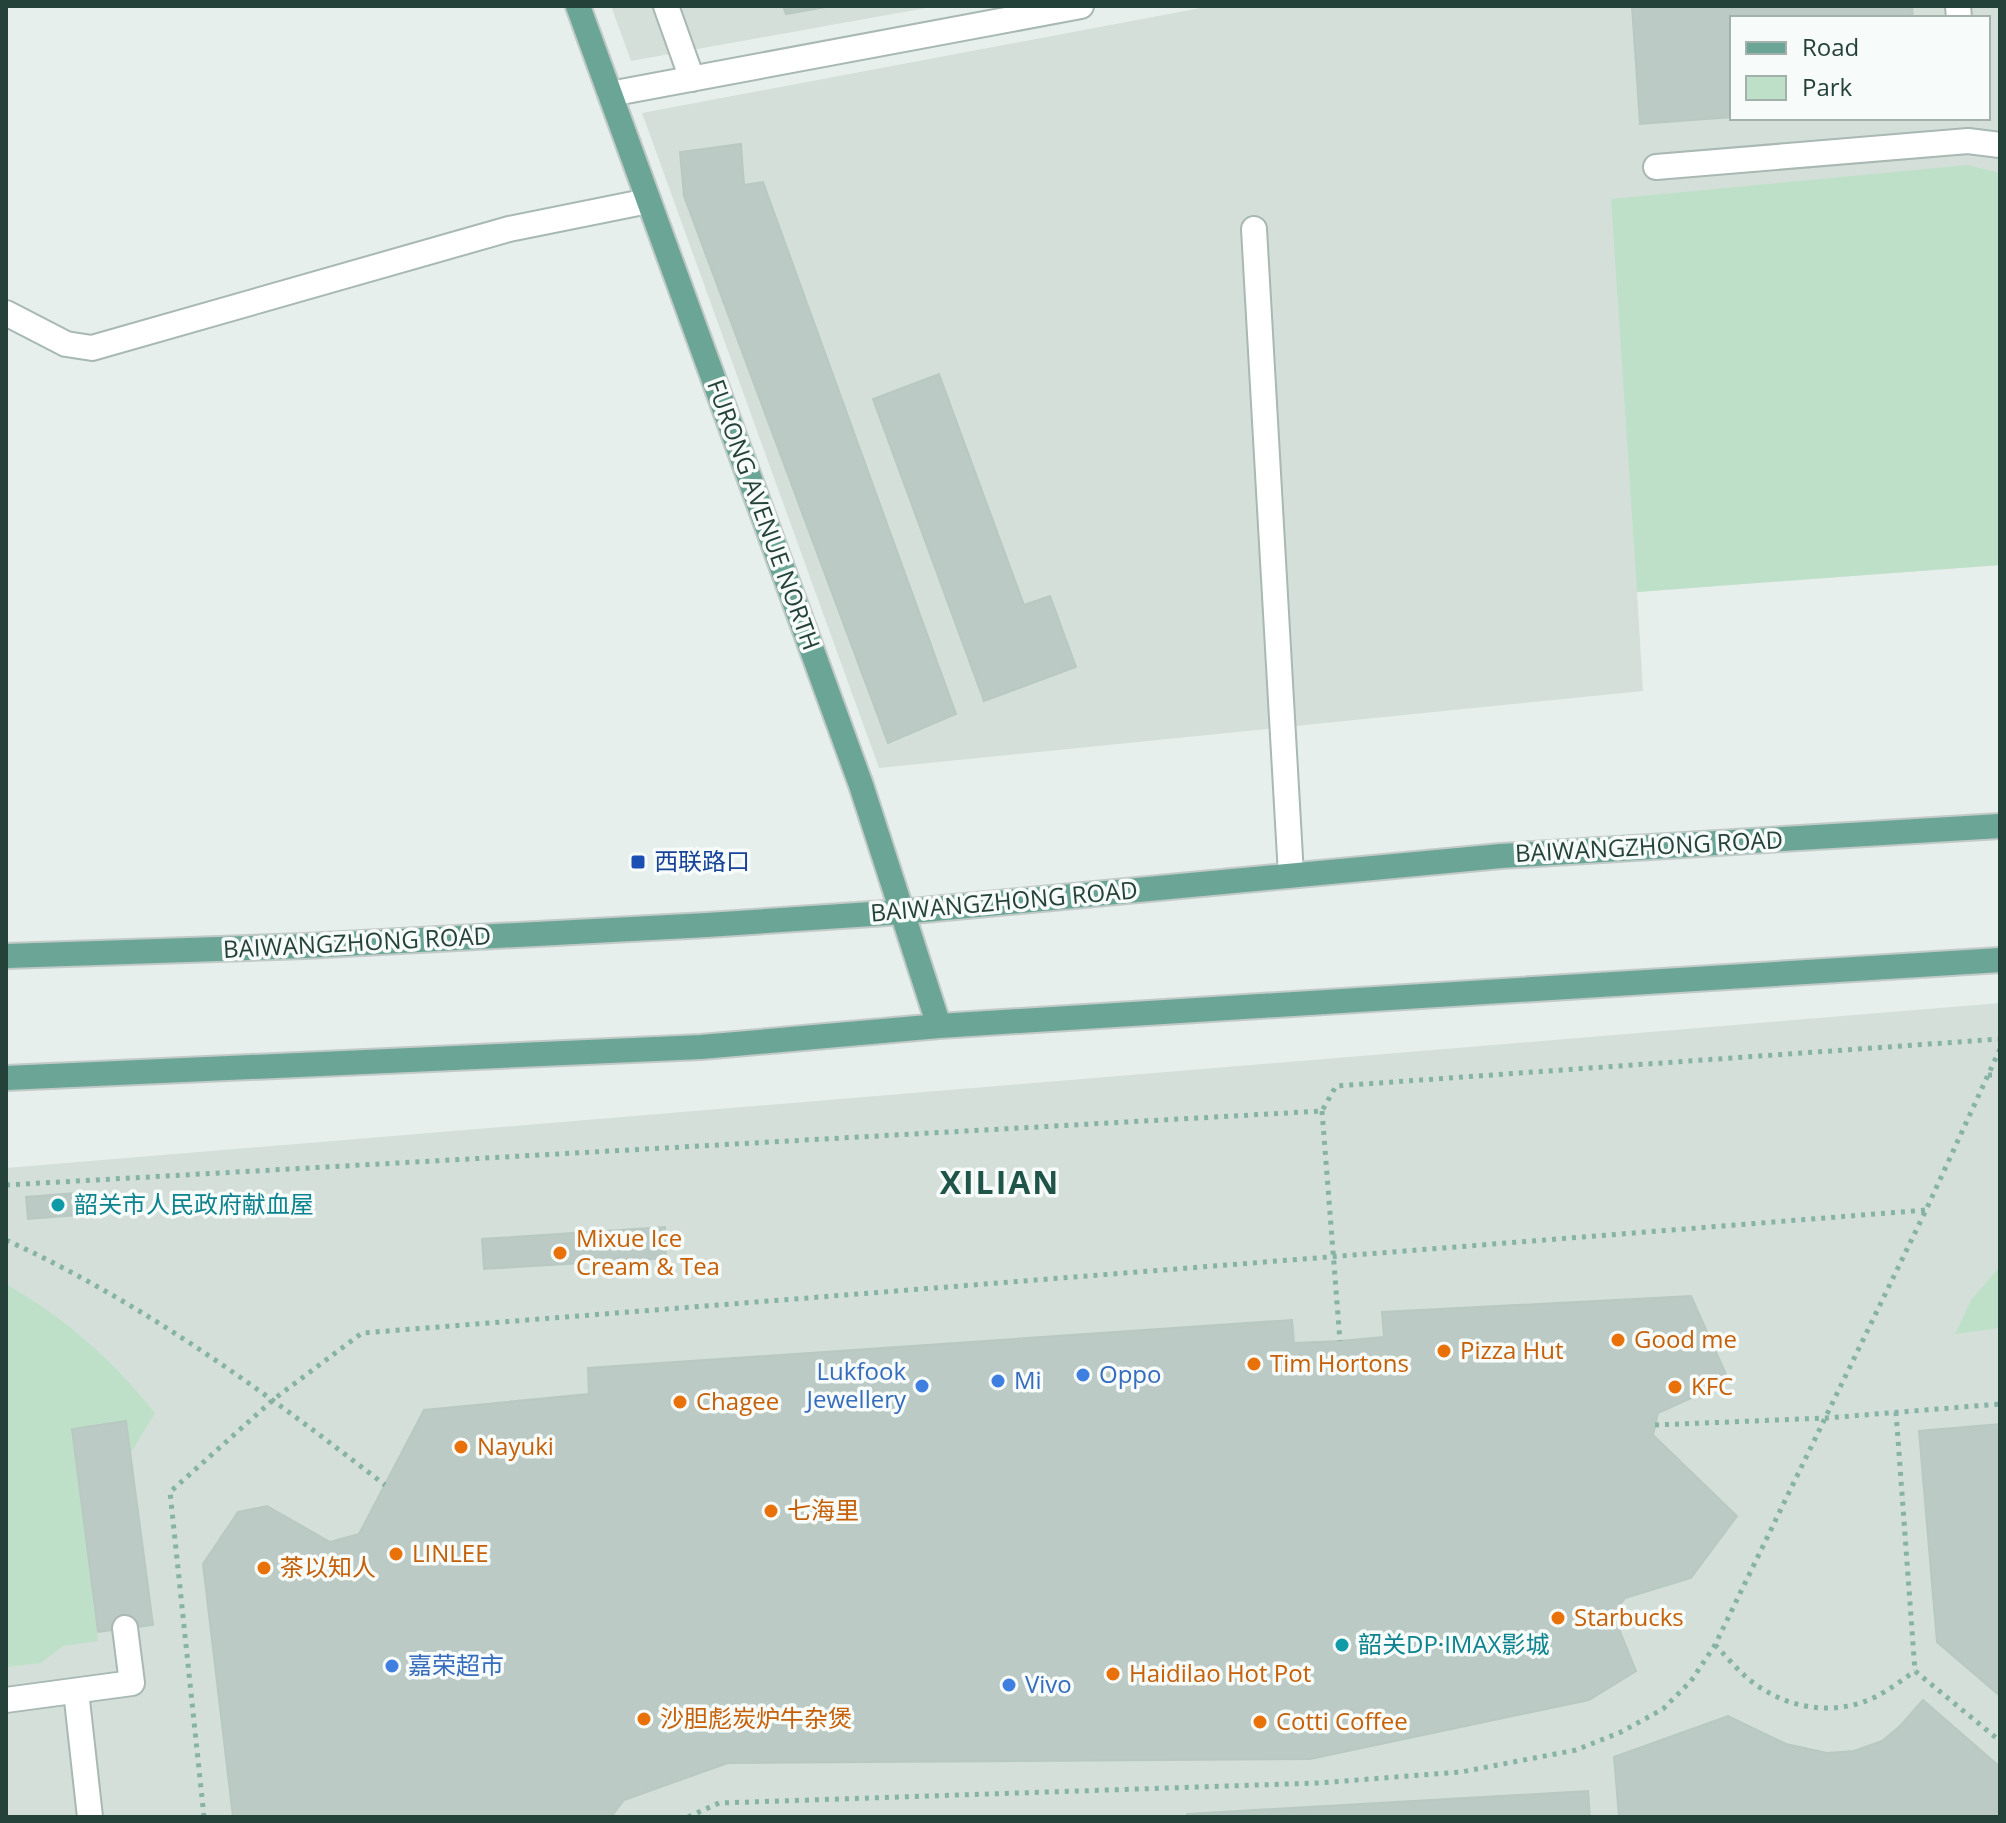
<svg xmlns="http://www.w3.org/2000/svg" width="2006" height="1823" viewBox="0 0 2006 1823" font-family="'Open Sans','Noto Sans SC',sans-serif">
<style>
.built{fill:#d4dfda;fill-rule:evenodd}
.green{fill:#bfe0c8}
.building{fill:#bbcac4;stroke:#b8c9c2;stroke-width:2}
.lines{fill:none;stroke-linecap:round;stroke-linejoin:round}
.minor-casing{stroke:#a8b8b2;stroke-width:28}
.major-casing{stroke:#c2cac8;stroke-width:28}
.path{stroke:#86b3a5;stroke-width:5;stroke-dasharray:4 6;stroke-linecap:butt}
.minor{stroke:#fff;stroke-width:24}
.major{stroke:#6aa596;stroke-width:24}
.transit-dot{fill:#1a4fb4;stroke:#f7fbf9;stroke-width:3}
.culture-dot{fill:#0f9aa8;stroke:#f7fbf9;stroke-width:3}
.food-dot{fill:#e8710a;stroke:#f7fbf9;stroke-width:3}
.shop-dot{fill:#3f7fe0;stroke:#f7fbf9;stroke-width:3}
.labels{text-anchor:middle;stroke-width:7;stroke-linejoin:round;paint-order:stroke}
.street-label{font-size:24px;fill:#24423a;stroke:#f7fbf9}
.transit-label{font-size:24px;fill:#164399;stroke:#f7fbf9;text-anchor:start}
.culture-label{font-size:24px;fill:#0d838f;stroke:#f7fbf9;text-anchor:start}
.food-label{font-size:24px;fill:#c56008;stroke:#f7fbf9;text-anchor:start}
.shop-label{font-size:24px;fill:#366cbe;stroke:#f7fbf9;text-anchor:start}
.district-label{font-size:32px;font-weight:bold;letter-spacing:2px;fill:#1f5548;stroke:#f7fbf9}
</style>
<rect width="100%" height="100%" fill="#e6efeb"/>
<!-- built -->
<path class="built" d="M611,6H937L631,61Z
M1211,6H2000V565L1637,592L1643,691L879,768L642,113ZM1732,18H1988V118H1732Z
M2000,1003V1817H6V1168Z"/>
<!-- green -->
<path class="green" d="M1967,165L2000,173V565L1637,592L1611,199Z
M2000,1266V1328L1955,1334L1971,1300Z
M6,1284C65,1318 113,1360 155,1413L130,1454L126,1421L72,1429L98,1641L63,1646L41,1663L6,1667Z"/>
<!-- building -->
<path class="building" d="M783,6H831L786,14Z
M1632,6H1912L1913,18H1732V117L1640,124Z
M741,144L744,185L763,182L956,714L888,743L684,196L680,152Z
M939,374L1024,605L1050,596L1076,667L984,701L873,399Z
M88,1192L90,1214L28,1219L26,1197Z
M665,1227L666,1258L484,1269L482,1239Z
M1691,1296L1729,1381L1658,1413L1653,1435L1737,1516L1691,1578L1625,1598L1613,1614L1636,1671L1589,1700L1310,1759L728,1763L624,1800L611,1817H233L203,1564L238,1512L267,1506L330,1542L359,1534L424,1410L589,1394L588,1368L1292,1320L1294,1343L1340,1341L1384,1337L1382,1312Z
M126,1421L153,1625L98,1632L72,1429Z
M2000,1424V1696L1937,1642L1919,1431Z
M1923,1700L2000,1767V1817H1619L1614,1757L1728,1716L1786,1744L1827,1753L1854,1751L1882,1741L1900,1726Z
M1588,1791L1590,1817H1187V1814Z"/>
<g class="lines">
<defs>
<path id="minor" d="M666,6L692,79
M1958,6L1959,18
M610,94L1081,6
M1656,167L1968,141L2000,145
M1254,229L1291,875
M6,313L66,344L92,348L509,229L648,201
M76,1691L90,1817
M6,1700L132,1683L125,1628"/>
<path id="major" d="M578,6L861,785L939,1026
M6,956L305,946L707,925L902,912L1501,856L2000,826
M6,1078L701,1047L939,1026L2000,960"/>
</defs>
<!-- minor casing -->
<use href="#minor" class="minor-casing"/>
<!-- major casing -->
<use href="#major" class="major-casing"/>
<!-- path -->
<path class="path" d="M1988,1075H2000
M1322,1111L1340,1341
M6,1185L1322,1111L1336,1086L2000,1039
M6,1240C144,1303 265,1392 385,1485
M1896,1412L1915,1671L2000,1741
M1655,1425L1826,1418L2000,1404
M1715,1645C1725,1655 1735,1667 1745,1676C1780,1707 1830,1718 1873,1698C1888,1691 1902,1680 1915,1671
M204,1817L170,1492L274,1399L362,1333L1926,1210
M688,1817L719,1803L1318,1783L1461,1772L1576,1750L1621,1732L1663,1709L1691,1681L1715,1645L1926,1210L2000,1049"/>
<!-- minor -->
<use href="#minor" class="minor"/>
<!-- major -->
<use href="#major" class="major"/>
</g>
<!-- markers -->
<rect class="transit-dot" x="630" y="854" width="16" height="16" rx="4"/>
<g class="culture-dot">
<circle cx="58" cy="1205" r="8"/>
<circle cx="1342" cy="1645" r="8"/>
</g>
<g class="food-dot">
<circle cx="560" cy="1253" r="8"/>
<circle cx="1618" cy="1340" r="8"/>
<circle cx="1444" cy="1351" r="8"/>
<circle cx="1254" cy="1364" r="8"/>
<circle cx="1675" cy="1387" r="8"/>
<circle cx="680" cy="1402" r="8"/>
<circle cx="461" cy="1447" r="8"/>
<circle cx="771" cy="1511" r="8"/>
<circle cx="396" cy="1554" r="8"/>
<circle cx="264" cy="1568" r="8"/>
<circle cx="1558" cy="1618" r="8"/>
<circle cx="1113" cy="1674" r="8"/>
<circle cx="644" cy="1719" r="8"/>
<circle cx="1260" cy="1722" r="8"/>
</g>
<g class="shop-dot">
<circle cx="1083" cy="1375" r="8"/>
<circle cx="998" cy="1381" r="8"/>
<circle cx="922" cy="1386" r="8"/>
<circle cx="392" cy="1666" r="8"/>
<circle cx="1009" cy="1685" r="8"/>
</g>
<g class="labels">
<!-- street labels -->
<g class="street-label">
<text transform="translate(763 515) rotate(70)" y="8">FURONG AVENUE NORTH</text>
<text transform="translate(1649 847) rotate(-3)" y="8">BAIWANGZHONG ROAD</text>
<text transform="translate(1004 902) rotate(-5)" y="8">BAIWANGZHONG ROAD</text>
<text transform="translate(357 943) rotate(-3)" y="8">BAIWANGZHONG ROAD</text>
</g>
<!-- transit labels -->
<g class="transit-label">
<text x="654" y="870">西联路口</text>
</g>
<!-- culture labels -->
<g class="culture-label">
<text x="74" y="1213">韶关市人民政府献血屋</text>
<text x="1358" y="1653">韶关DP·IMAX影城</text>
</g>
<!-- food labels -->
<g class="food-label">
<text x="576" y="1247">Mixue Ice<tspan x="576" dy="28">Cream &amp; Tea</tspan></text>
<text x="1634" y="1348">Good me</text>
<text x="1460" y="1359">Pizza Hut</text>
<text x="1270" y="1372">Tim Hortons</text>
<text x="1691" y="1395">KFC</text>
<text x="696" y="1410">Chagee</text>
<text x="477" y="1455">Nayuki</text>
<text x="787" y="1519">七海里</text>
<text x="412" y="1562">LINLEE</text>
<text x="280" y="1576">茶以知人</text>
<text x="1574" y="1626">Starbucks</text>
<text x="1129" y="1682">Haidilao Hot Pot</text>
<text x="660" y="1727">沙胆彪炭炉牛杂煲</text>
<text x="1276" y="1730">Cotti Coffee</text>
</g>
<!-- shop labels -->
<g class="shop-label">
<text x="906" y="1380" text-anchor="end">Lukfook<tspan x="906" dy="28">Jewellery</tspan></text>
<text x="1099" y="1383">Oppo</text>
<text x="1014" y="1389">Mi</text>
<text x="408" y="1674">嘉荣超市</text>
<text x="1025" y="1693">Vivo</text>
</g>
<!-- district labels -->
<g class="district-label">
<text x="1000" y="1194">XILIAN</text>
</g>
</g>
<!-- border -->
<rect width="2006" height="1823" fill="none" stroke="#24423a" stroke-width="16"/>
<!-- legend -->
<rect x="1730" y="16" width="260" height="104" fill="#f7fbf9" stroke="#a3b1ad" stroke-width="2"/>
<rect x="1746" y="42" width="40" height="12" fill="#6aa596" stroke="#a3b1ad" stroke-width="2"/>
<text x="1802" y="56" font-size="24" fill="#24423a">Road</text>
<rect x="1746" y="76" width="40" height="24" fill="#bfe0c8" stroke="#a3b1ad" stroke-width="2"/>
<text x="1802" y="96" font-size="24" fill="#24423a">Park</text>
</svg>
